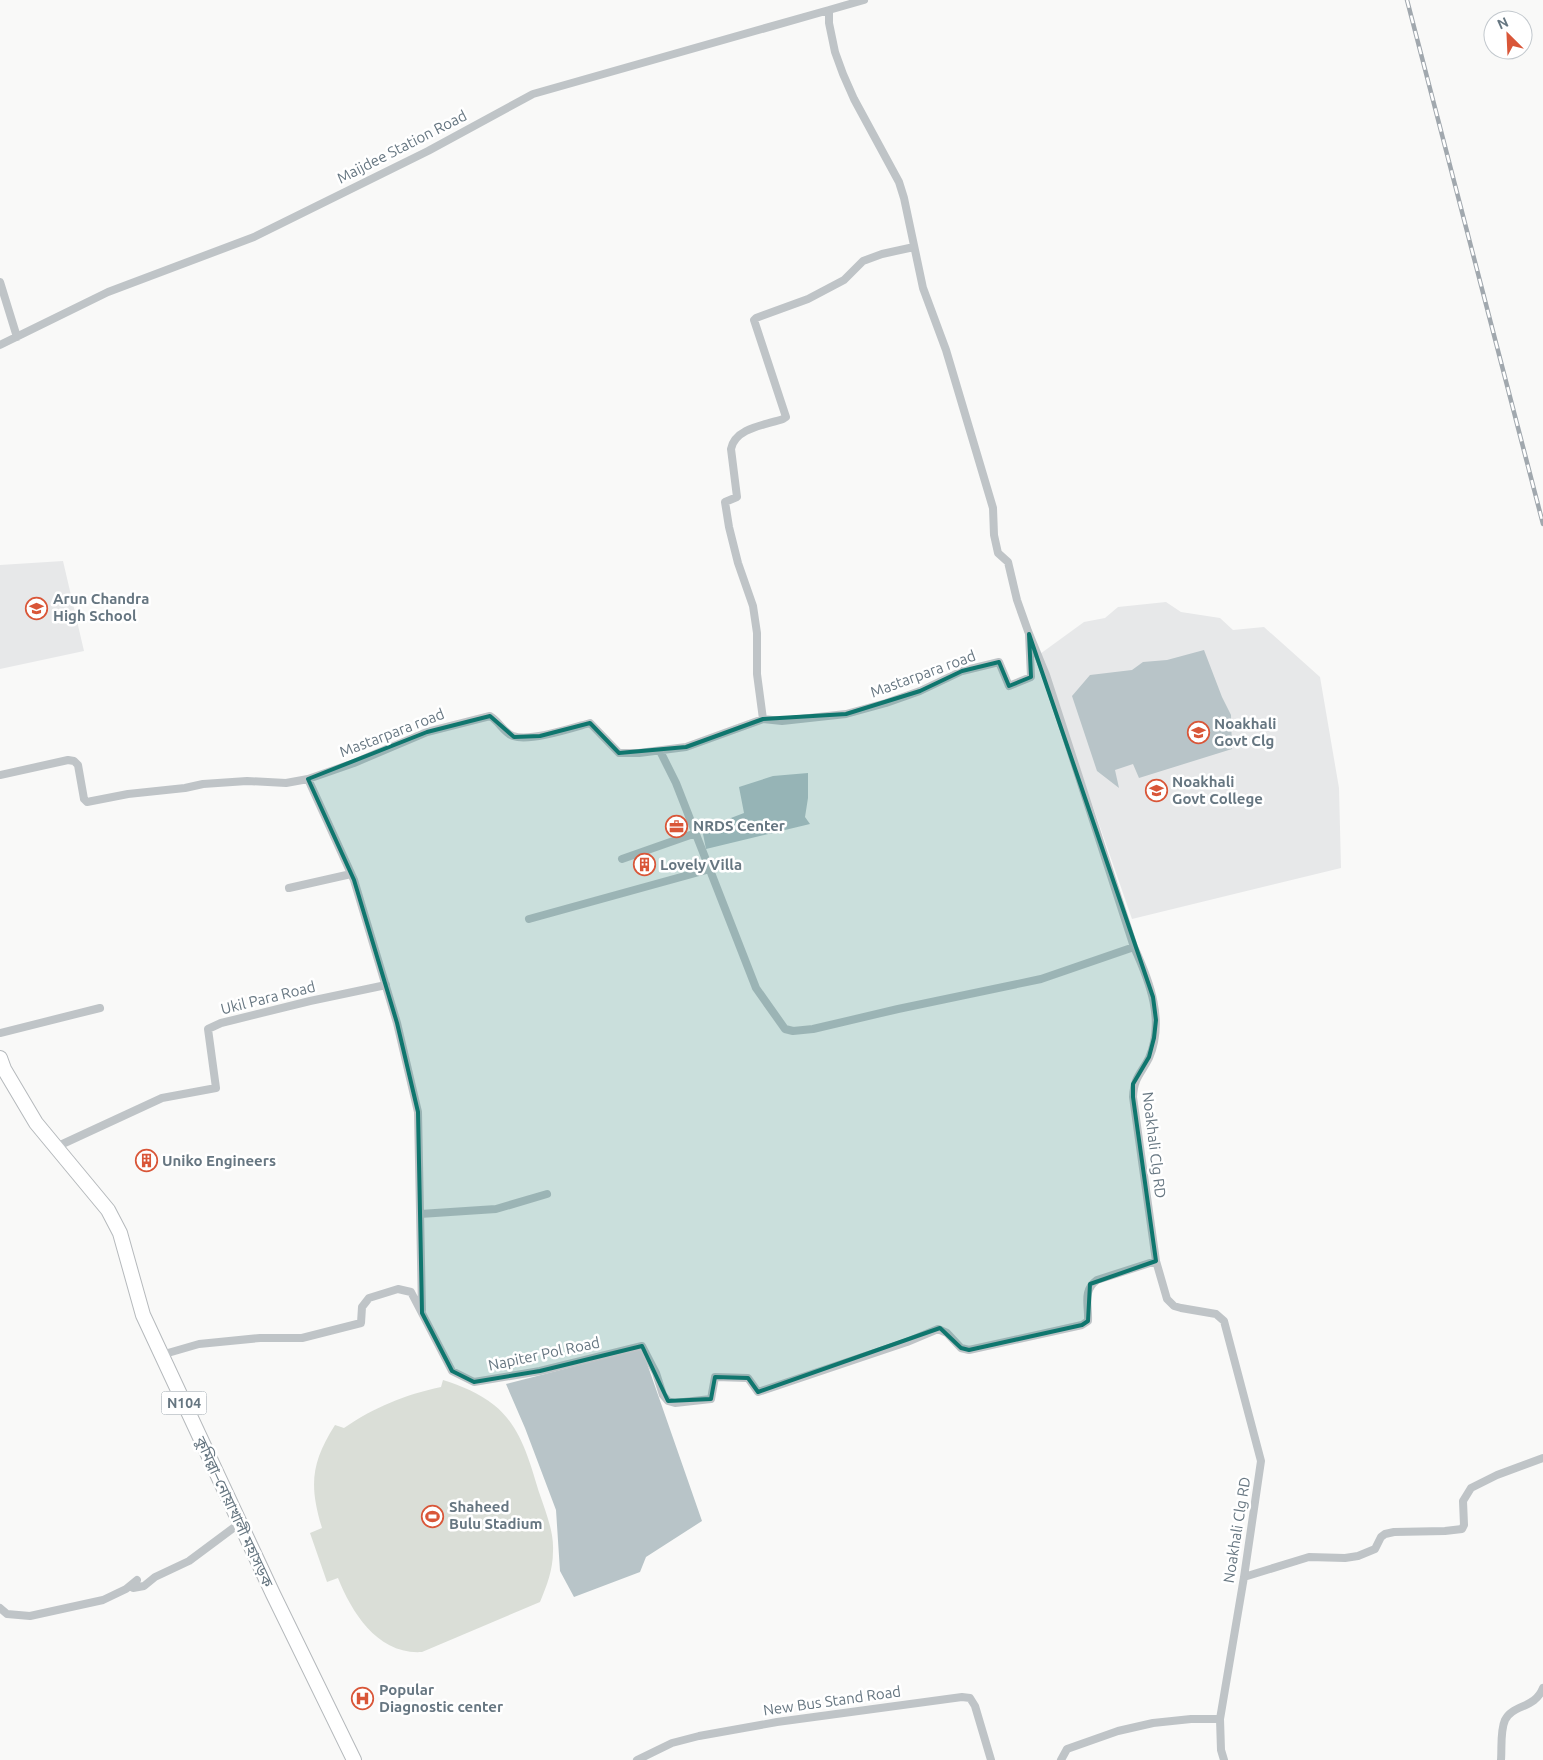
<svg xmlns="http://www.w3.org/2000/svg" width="1543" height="1760" viewBox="0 0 1543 1760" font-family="Ubuntu,'Noto Sans Bengali',sans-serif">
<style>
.built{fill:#e7e8e9}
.green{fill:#daded7}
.water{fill:#b8c4c8}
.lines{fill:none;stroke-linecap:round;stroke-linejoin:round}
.trunk-casing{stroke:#b5b9bc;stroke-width:16}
.minor{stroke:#bfc4c7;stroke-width:8}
.trunk{stroke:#fff;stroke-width:14}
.rail-casing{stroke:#a1a8ae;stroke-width:4.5}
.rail{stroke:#fff;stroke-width:2.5;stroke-dasharray:8;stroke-linecap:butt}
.marked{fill:#0f766e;fill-opacity:0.2;stroke:#0f766e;stroke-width:4;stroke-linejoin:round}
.labels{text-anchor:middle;stroke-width:5;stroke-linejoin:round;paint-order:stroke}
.shield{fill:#fff;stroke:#949fa7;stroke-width:1}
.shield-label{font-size:14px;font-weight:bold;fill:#667681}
.street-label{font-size:15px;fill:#667681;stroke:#fff}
.poi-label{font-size:15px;font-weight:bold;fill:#667681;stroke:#fff;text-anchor:start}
</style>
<rect width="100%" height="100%" fill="#f9f9f8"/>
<!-- built -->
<path class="built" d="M63,561L84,651L0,669V565Z
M1166,602L1181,612L1220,618L1233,630L1264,627L1320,677L1339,788L1341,868L1132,919L1040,654L1084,622L1105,618L1118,607Z"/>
<!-- green -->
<path class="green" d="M443,1380C462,1386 479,1393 494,1405C522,1427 530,1464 540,1495C546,1513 554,1532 553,1551C553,1570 547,1585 540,1602L422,1652C378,1655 352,1613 338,1578L327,1582L310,1533L322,1528C309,1485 311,1463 335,1425L344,1428C375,1407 404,1395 441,1387Z"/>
<!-- water -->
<path class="water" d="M1204,650L1222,697L1231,715L1232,749L1139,778L1133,764L1115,770L1119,788L1097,771L1072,696L1090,675L1132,670L1143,662L1167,660Z
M808,773V798L805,817L810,824L706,849L702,829L744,813L739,787L773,776Z
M642,1349L702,1521L646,1557L640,1572L574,1597L560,1571L556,1510L525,1428L506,1384Z"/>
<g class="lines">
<defs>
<path id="trunk" d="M0,1058L4,1069L36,1123L108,1210L120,1233L143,1315L273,1594L354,1760"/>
</defs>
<!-- trunk casing -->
<use href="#trunk" class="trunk-casing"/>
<!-- minor -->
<path class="minor" d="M864,0L829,10V23L835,52L843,74L854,99L899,182L904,198L923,288L946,350L993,508L994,535L998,553L1008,562L1017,600L1028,631L1046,675L1134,947
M0,282L17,337
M0,345L108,292L254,237L428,151L533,94L829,10
M763,719L757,674V633L753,606L738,563L729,527L725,502L737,497L731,449C735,428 765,425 783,419L786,417L754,320L756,318L808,299L844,280L863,261L882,254L914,247
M660,751L676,783L756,988L785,1029L793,1031L813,1029L898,1009L1041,979L1134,947C1150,982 1165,1021 1149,1058C1141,1074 1134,1077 1133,1097L1156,1261L1167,1299L1174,1306L1181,1308L1216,1314L1224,1321L1261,1461L1244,1577L1220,1719L1221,1750L1224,1760
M0,775L68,760L74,761L78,765L84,799L87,802L128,794L185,788L203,784L247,781L286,783L308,779L354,763L427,732L490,716C499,721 504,733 513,736C530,742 572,728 590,723L619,753H639L686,747L763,719L782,721L846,714L886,703L920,691L962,671L999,662L1009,686L1031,677L1029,634
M308,779L354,880L397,1023L418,1112L422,1310
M622,859L696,833
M289,888L351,874
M529,919L710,869
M0,1033L100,1008
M56,1147L162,1098L216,1088L208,1029L221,1023L310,1001L386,985
M420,1214L496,1209L547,1194
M161,1355L199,1344L260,1338H302L361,1323L362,1307L369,1298L398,1289L411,1292L452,1371L474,1382L540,1371L642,1346L656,1373L663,1395L668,1401L675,1403L711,1399L715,1377L748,1378L758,1392L907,1342L938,1329L947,1333L961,1348L969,1350L1082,1325L1088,1321C1089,1305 1082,1291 1097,1280L1156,1261
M1244,1577L1309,1557L1345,1558L1358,1556L1375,1549L1381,1537L1385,1534L1394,1532L1445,1531L1462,1529L1464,1525L1463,1501L1471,1488L1497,1475L1543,1458
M0,1608L7,1614L30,1616L103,1600L126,1589L137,1580L133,1588L144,1586L155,1577L189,1561L240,1523
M637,1760L672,1743L699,1736L777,1722L962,1697L970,1698L975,1706L991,1760
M1061,1760L1067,1749L1118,1731L1153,1723L1191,1719H1220
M1501,1760C1502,1748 1500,1731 1505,1720C1513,1704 1535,1709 1543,1688"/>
<!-- trunk -->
<use href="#trunk" class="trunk"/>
<defs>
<path id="rail" d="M1407,0L1543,524"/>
</defs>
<!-- rail casing -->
<use href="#rail" class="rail-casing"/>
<!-- rail -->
<use href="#rail" class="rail"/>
</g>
<!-- marked area -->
<path class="marked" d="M1029,634L1153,997L1156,1020L1154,1038L1149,1057L1133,1084V1097L1156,1261L1090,1284L1088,1321L1082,1325L969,1350L961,1348L940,1328L758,1392L748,1378L715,1377L711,1399L668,1401L642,1346L540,1371L474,1382L452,1371L422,1313L418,1112L397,1023L354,880L308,779L427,732L490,716L514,737L540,736L590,723L619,753L686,747L763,719L846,714L920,691L962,671L999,662L1009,686L1031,677Z"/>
<!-- icons -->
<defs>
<symbol id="school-ring" viewBox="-11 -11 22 22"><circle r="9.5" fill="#fff" stroke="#d95638" stroke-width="1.5"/><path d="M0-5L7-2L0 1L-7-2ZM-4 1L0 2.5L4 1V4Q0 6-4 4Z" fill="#d95638"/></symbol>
<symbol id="university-ring" viewBox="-11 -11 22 22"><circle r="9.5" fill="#fff" stroke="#d95638" stroke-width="1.5"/><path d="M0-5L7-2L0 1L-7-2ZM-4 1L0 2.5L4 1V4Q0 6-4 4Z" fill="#d95638"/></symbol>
<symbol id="office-ring" viewBox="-11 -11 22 22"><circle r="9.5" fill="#fff" stroke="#d95638" stroke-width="1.5"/><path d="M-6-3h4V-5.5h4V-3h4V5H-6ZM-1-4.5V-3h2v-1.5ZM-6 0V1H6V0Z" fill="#d95638"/></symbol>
<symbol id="building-ring" viewBox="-11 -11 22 22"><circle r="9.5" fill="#fff" stroke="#d95638" stroke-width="1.5"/><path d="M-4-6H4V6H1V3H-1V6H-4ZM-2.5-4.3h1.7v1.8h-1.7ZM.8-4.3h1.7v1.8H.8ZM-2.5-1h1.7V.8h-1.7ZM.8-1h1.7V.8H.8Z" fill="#d95638"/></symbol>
<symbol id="stadium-ring" viewBox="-11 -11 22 22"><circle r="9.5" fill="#fff" stroke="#d95638" stroke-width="1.5"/><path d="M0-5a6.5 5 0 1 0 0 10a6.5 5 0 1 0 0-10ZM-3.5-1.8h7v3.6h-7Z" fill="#d95638"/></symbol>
<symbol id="hospital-ring" viewBox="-11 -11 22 22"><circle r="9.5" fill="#fff" stroke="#d95638" stroke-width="1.5"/><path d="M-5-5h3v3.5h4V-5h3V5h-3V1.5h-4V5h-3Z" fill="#d95638"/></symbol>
</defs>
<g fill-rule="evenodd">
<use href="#school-ring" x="24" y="596" width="25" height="25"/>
<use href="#university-ring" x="1186" y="720" width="25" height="25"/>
<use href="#university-ring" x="1144" y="778" width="25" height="25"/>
<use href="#office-ring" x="664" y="814" width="25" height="25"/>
<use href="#building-ring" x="632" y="852" width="25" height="25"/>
<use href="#building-ring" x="134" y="1148" width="25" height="25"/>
<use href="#stadium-ring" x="420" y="1504" width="25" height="25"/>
<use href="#hospital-ring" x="350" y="1686" width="25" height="25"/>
</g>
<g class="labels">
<!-- shield labels -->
<rect class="shield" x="161.5" y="1391.5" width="45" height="23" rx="4"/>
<g class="shield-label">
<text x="184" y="1408">N104</text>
</g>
<!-- street labels -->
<g class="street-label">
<text transform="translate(402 147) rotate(-27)" y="5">Maijdee Station Road</text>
<text transform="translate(923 674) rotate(-20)" y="5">Mastarpara road</text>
<text transform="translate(392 733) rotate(-21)" y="5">Mastarpara road</text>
<text transform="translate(268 998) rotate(-14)" y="5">Ukil Para Road</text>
<text transform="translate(1154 1145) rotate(83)" y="5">Noakhali Clg RD</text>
<text transform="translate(544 1354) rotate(-12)" y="5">Napiter Pol Road</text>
<text transform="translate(234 1512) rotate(65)" y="5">কুমিল্লা–নোয়াখালী মহাসড়ক</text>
<text transform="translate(1237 1530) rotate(-81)" y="5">Noakhali Clg RD</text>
<text transform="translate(832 1701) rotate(-8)" y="5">New Bus Stand Road</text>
</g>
<!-- poi labels -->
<g class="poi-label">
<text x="53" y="604">Arun Chandra<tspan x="53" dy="17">High School</tspan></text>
<text x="1214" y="729">Noakhali<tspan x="1214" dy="17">Govt Clg</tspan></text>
<text x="1172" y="787">Noakhali<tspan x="1172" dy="17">Govt College</tspan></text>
<text x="693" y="831">NRDS Center</text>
<text x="660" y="870">Lovely Villa</text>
<text x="162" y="1166">Uniko Engineers</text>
<text x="449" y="1512">Shaheed<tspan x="449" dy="17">Bulu Stadium</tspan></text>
<text x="379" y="1695">Popular<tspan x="379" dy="17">Diagnostic center</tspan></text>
</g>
</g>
<!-- north arrow -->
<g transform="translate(1508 35) rotate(336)"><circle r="24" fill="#ffffff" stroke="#c2c8cd"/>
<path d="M0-4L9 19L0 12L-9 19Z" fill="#d95638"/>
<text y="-8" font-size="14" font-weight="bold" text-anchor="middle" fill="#667681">N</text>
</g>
</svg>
